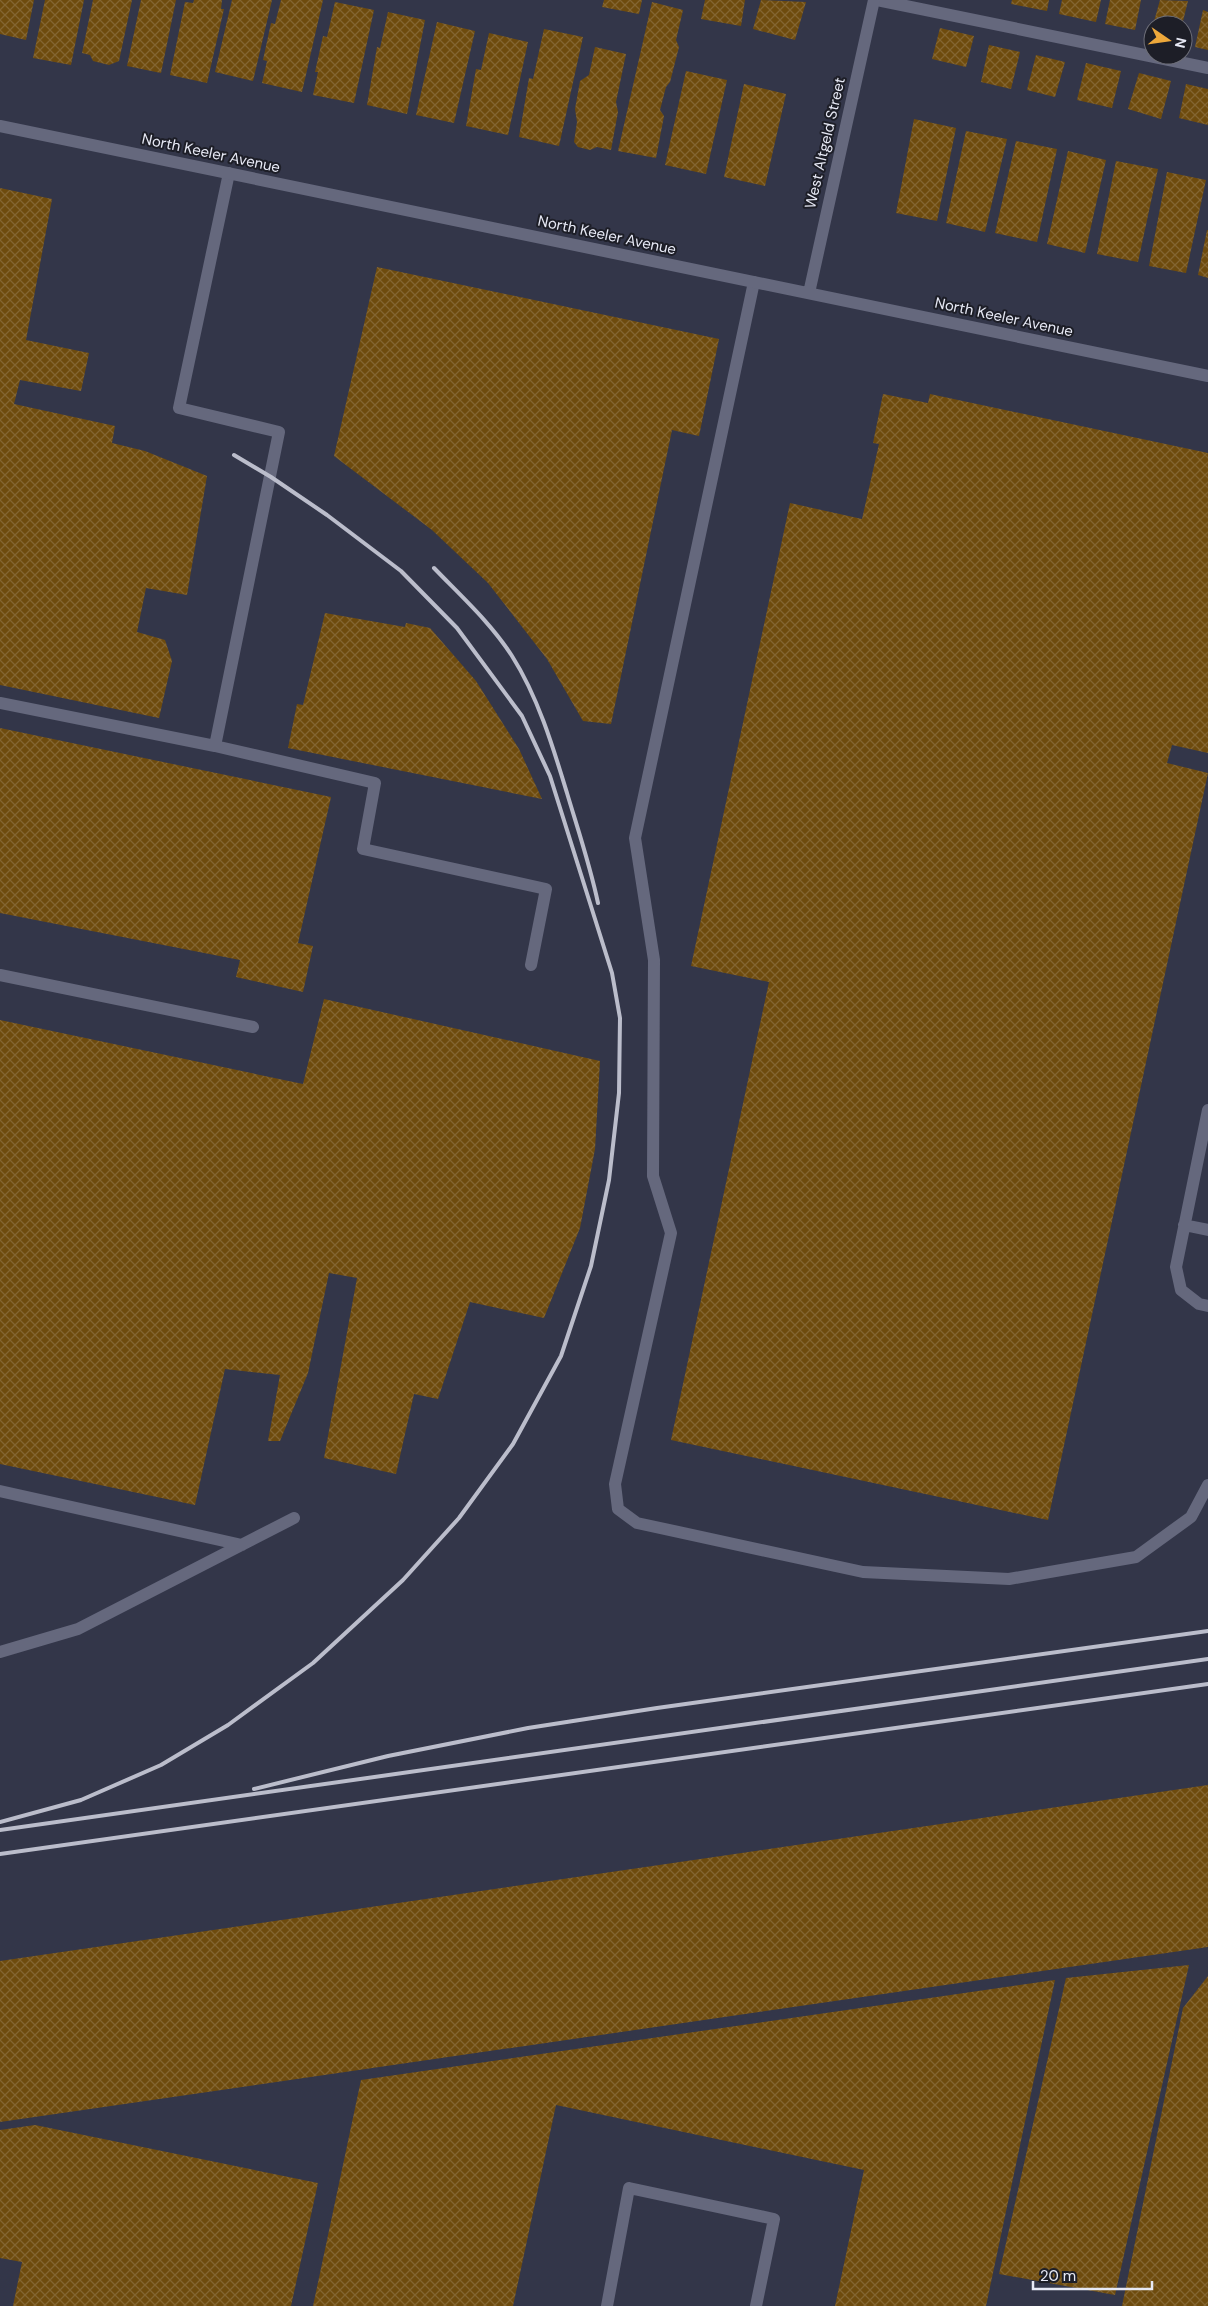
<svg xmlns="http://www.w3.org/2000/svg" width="1208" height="2306" viewBox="0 0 1208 2306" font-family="'DM Sans',sans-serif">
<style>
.building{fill:url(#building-cross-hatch)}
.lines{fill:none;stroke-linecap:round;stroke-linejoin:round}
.lane{stroke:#65687d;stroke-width:12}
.street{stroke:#65687d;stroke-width:12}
.rail{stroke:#bbbdcb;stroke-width:4}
.labels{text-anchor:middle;stroke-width:4;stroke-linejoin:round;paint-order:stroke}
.street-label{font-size:15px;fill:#e7e9f5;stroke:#1d1e27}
</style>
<defs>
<pattern id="building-cross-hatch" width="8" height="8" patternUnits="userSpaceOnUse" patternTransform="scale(1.25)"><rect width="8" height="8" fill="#6e4b0d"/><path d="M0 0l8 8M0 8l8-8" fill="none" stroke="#836531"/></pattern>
</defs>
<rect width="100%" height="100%" fill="#333649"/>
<!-- building -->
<path class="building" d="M0,0H34L26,40L0,34Z
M45,0H84L71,65L33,58Z
M93,0H132L119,61L109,65L93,61L90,55L82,53Z
M141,0H176L161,73L127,66Z
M194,0H222L221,9H224L207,83L170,75L185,2L193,3Z
M232,0H272L253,81L215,72Z
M281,0H323L302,92L262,83L267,61L263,60L271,23L275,24Z
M604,0H642L639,14L602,7Z
M705,0H745L741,26L701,19Z
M761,0L806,2L795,40L753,29Z
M1012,0H1049L1047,11L1011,4Z
M1062,0H1101L1096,22L1059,14Z
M1110,0H1141L1135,30L1105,24Z
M1160,0L1188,1L1182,25H1153Z
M335,2L374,10L354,103L313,95L318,72H315L323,36L327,37Z
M652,2L683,10L676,40L679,47L670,82L666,87L660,110L664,116L656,158L618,151Z
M1203,10L1208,12V50L1195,47Z
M388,12L425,20L407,114L367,105L377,47L380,48Z
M437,22L475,31L454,123L416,115Z
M940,28L974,36L966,67L932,59Z
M544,29L583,37L559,146L519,137L529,78L533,79Z
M489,33L528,42L508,135L466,126L476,69L481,70Z
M989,45L1020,52L1011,89L981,82Z
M595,47L626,54L616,102L618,112L611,150L597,147L590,150L578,147L574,142L577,122L575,109L580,81L589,75Z
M1036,55L1065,62L1055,97L1027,90Z
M1086,63L1121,71L1112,108L1077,100Z
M686,71L727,80L706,174L665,165Z
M1139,73L1171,81L1161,119L1128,109Z
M744,84L786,94L765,186L724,177Z
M1186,84L1208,89V125L1179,118Z
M914,119L956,128L937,221L896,213Z
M966,131L1007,139L985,232L946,223Z
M1016,141L1057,149L1037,242L995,233Z
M1068,151L1106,160L1085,253L1047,244Z
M1116,161L1158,169L1138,262L1097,254Z
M1167,172L1206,180L1186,273L1149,266Z
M0,188L52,199L26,340L89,353L81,391L20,380L14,404L115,426L112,443L145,451L207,476L187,595L146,588L137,632L165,640L172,661L159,718L0,685Z
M1207,230H1208V278L1198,275Z
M377,267L719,339L699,436L672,430L611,724L583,721L547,659L488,583L432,530L334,456Z
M883,394L928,403L930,394L1208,453V753L1172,745L1167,763L1208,773L1048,1520L671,1440L769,982L691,966L790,503L862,519L879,444L873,443Z
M325,613L405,627L406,623L430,628L476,681L519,749L542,799L288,748L297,704L303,705Z
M0,728L331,797L298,943L313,946L303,992L236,977L240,960L0,913Z
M324,999L600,1061L595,1149L580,1228L544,1318L470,1302L438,1399L414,1394L396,1474L324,1458L357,1278L329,1273L308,1373L280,1441H268L280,1375L225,1369L195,1505L0,1464V1020L303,1084Z
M1208,1785V1947L0,2122V1961Z
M1189,1965L1115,2295L999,2274L1066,1978Z
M1208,1976V2306H1122L1183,2008Z
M1055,1980L986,2306H835L864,2170L556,2105L513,2306H313L361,2080Z
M35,2125L318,2183L291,2306H13L22,2262L0,2258V2130Z"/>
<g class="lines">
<!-- lane -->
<path class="lane" d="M877,0L1208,68
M754,282L635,838L654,960L653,1176L671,1233L615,1484L618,1509L637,1523L863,1572L1009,1579L1136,1557L1191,1517L1208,1485
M0,703L215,746L375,783L363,849L546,889L531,965
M215,746L279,432L179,408L229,173
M0,975L253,1027
M1208,1110L1176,1267L1181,1290L1199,1304L1208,1306
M1184,1225L1208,1230
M0,1491L242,1545
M0,1652L78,1629L294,1518
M607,2306L629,2188L774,2219L756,2306"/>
<!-- street -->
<path class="street" d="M0,126L1208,376
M809,293L874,0"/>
<!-- rail -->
<path class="rail" d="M434,568C461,596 491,623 512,656C538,697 553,747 567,793C578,830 590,865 598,903
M254,1789L388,1756L528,1728L657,1708L1208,1631
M0,1822L81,1800L161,1765L228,1725L313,1663L403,1580L459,1518L513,1444L561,1356L591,1266L609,1180L619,1093L620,1018L612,973L550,776L522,716L457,628L401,571L327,515L271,477L234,455
M0,1830L1208,1659
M0,1854L1208,1684"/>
</g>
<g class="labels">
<!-- street labels -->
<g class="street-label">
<text transform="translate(825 143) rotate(-77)" y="5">West Altgeld Street</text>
<text transform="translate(211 153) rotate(12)" y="5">North Keeler Avenue</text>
<text transform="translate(607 235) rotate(12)" y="5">North Keeler Avenue</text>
<text transform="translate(1004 317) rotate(12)" y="5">North Keeler Avenue</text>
</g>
</g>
<!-- north arrow -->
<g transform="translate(1168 40) rotate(103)"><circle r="24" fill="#1d1e27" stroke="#6e6f79"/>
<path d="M0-4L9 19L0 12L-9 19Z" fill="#eda83b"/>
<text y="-8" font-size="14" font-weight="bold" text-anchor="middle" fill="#e7e9f5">N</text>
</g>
<!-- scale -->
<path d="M1033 2281v8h119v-8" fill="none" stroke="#e7e9f5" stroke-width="2.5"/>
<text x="1040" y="2281" font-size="15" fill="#e7e9f5" stroke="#1d1e27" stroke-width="4" paint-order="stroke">20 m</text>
</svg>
